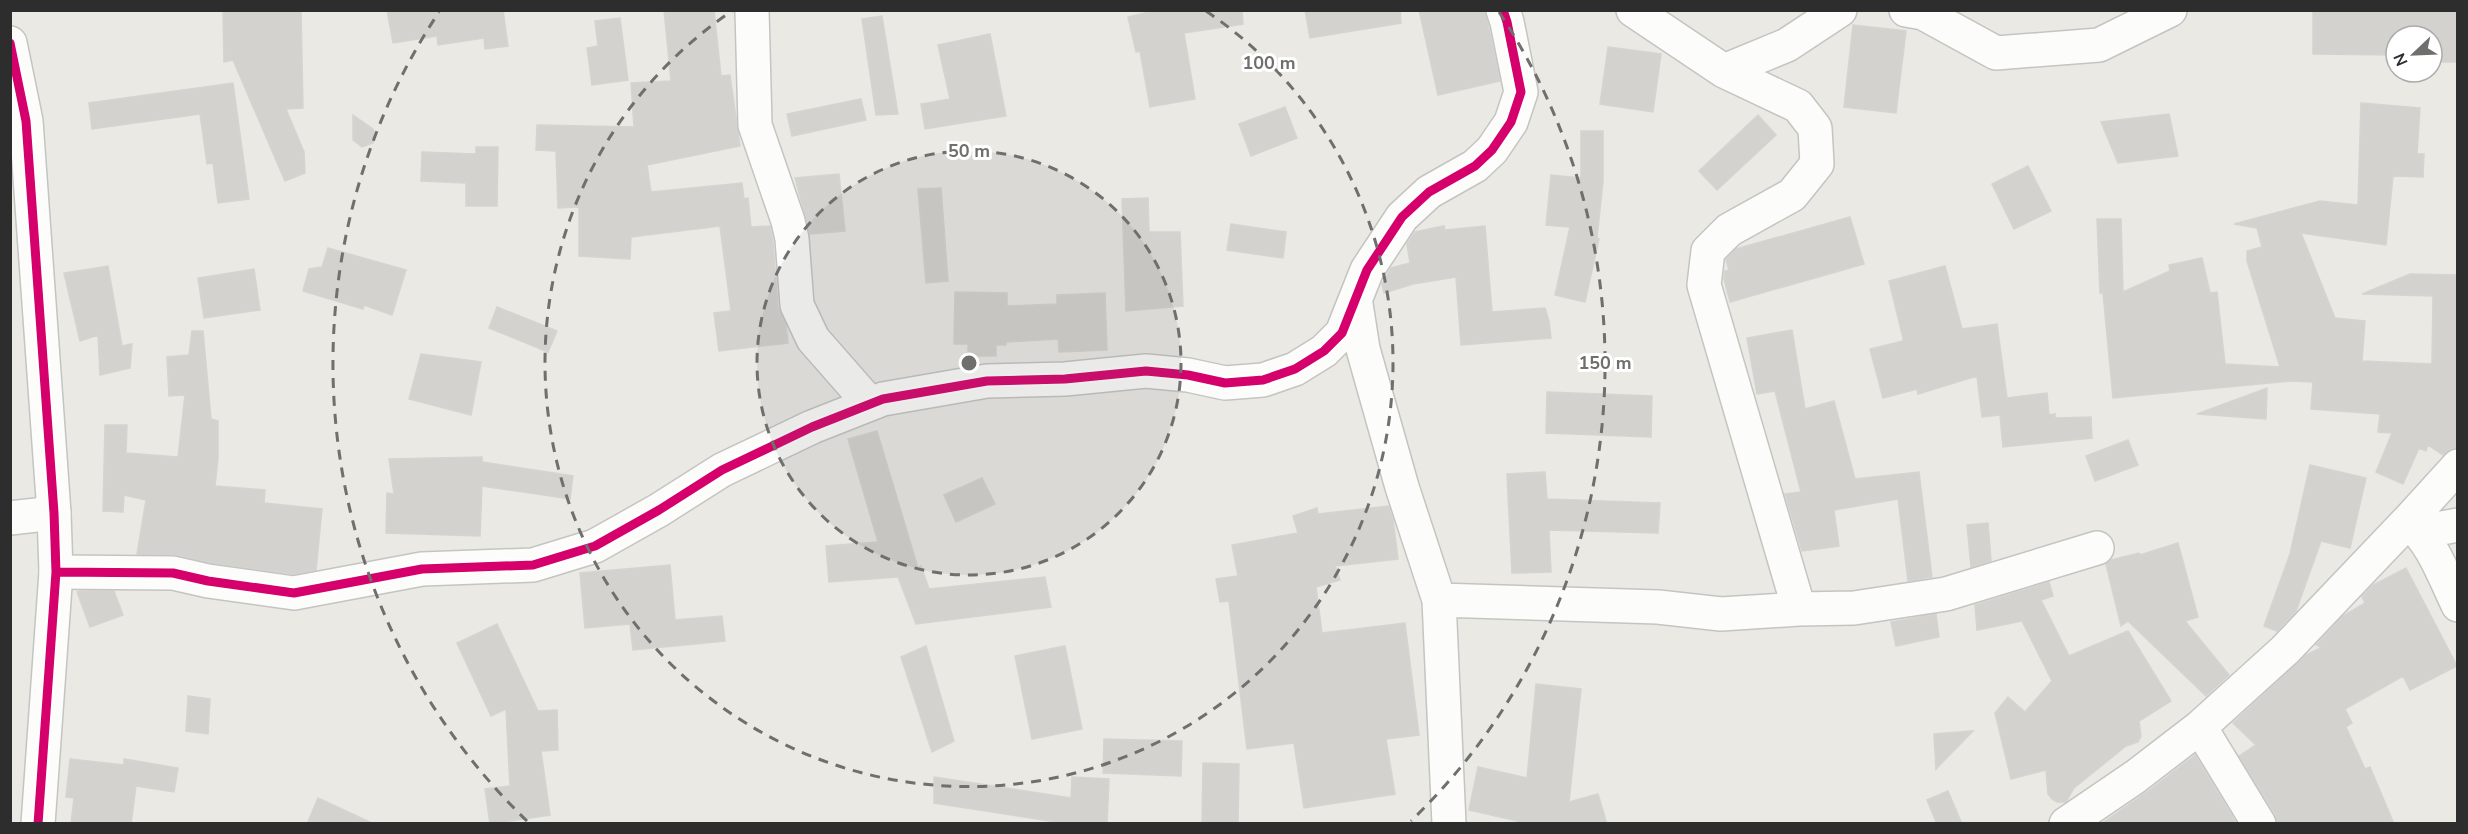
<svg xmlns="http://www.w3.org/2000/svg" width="2468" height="834" viewBox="0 0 2468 834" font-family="'Nunito Sans',sans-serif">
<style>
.building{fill:#d3d2ce;stroke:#d5d4d0;stroke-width:1.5}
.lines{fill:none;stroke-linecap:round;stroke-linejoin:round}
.minor-casing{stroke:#c4c4c3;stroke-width:36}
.tertiary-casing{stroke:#c4c4c3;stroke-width:36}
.minor{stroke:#fcfcfb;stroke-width:33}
.tertiary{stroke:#fcfcfb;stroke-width:33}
.cycleway-casing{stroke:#fff;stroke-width:13}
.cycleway{stroke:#d6006c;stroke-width:9}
.ring{fill:none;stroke:#6f6f6d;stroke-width:3;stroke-dasharray:10 8}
.centre{fill:#6f6f6d;stroke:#fff;stroke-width:3}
.ring-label{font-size:18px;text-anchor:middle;font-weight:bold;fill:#6f6f6d;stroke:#fff;stroke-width:6;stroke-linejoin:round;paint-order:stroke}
</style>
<rect width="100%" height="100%" fill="#eae9e4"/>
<!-- building -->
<path class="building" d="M223,10H301L303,108L286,109L304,152L305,173L285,181L233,60L224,62Z
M387,10H503L508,46L485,49L484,38L438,45L437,36L393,43Z
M664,10H714L721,76L730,75L740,146L647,165L651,192L742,183L744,199L748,198L751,227L770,226L773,242L778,307L786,325L788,343L719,351L714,313L731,311L720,226L631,237L630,259L579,256V207L558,208L556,151L536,150L537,125L634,127L631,83L671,81Z
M1157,10H1242L1243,24L1184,33L1195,99L1150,107L1140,51L1136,52L1128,17Z
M1305,10H1400L1401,23L1310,38Z
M1419,10H1485L1500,81L1438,95Z
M2313,10H2457V62H2432V36H2396V55L2313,54Z
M882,16L898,114L876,115L862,19Z
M620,18L628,80L592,85L587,48L598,46L595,21Z
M1853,25L1906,31L1896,113L1844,107Z
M990,34L1006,116L925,129L921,104L950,99L938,45Z
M1608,47L1661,54L1653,112L1600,104Z
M233,83L249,199L218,203L213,163L207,164L200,114L92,129L89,103Z
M861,99L866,120L792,136L787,114Z
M2361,103L2420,108L2417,154H2424L2423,177L2393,176L2386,245L2301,233L2335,318L2365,321L2362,361L2432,364L2433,296L2362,294L2410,274L2457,275V448H2452L2443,455L2428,445L2426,451L2419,448L2403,484L2376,472L2392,433L2378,432L2380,414L2311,409L2313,382L2290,381L2113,398L2103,293H2100L2097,219H2121L2123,292L2170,271L2169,265L2202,258L2210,293L2217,292L2225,364L2280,367L2247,261V251L2262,247L2257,228L2234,224L2320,201L2358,205Z
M1285,107L1297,138L1251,156L1239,124Z
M2169,114L2178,156L2118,163L2101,122Z
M353,115L373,129L375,136L373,143L362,147L353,140Z
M1758,115L1776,135L1717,190L1699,171Z
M1581,131H1603V181L1597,238L1599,239L1585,302L1555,295L1570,227L1546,225L1551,175L1581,178Z
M476,147H498L497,206H466V183L421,181L422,152L476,154Z
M2028,166L2051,211L2014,229L1992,184Z
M839,174L845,231L810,234L795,178Z
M941,188L948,281L926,283L918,189Z
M1148,198L1149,232H1180L1183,306L1126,311L1122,199Z
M1850,217L1864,264L1730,302L1724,279L1725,271L1729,270L1726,260L1736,249Z
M1231,224L1286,232L1283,258L1227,250Z
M1444,226L1445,230L1485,226L1492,312L1545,308L1549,321L1551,338L1461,345L1456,277L1413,284L1384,293L1382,284L1391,268L1410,263L1407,244L1415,232Z
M328,248L406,270L392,315L364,305L363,309L303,291L309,269L322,267Z
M108,266L122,346L132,344L130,368L100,375L98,335L80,341L64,273Z
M1945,266L1962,329L1997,324L2007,398L2047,393L2049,415L2055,414V418L2091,417L2092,438L2003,447L2000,415L1982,417L1977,376L1918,394L1917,389L1883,398L1870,349L1903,341V338L1889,281Z
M254,269L260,310L204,318L198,278Z
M955,292L1007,293V306L1057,304V295L1105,293L1107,350L1059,352L1058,339L1006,342V345H996V356H968V344H954Z
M497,307L557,331L548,352L489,328Z
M1792,330L1805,409L1834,401L1855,479L1919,472L1932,577L1908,581L1898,499L1834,510L1839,546L1802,551L1785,494L1801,492L1775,391L1757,394L1747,338Z
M192,331H203L211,419L218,421V459L215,486L265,490L264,503L322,509L316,570L294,574L211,563L177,555L137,554L146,500L124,495L123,512L103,511L105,425H127L126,453L178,457L185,395L169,396L167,357L189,355Z
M421,354L481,362L471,415L409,399Z
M2267,388L2266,419L2197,414Z
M1547,392L1652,396L1651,437L1546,433Z
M877,431L918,568L921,566L929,589L1045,577L1051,607L916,624L898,577L829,582L826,546L878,542L848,439Z
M2128,440L2138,465L2095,481L2086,456Z
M482,457V462L573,476L570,499L482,486L480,536L386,533L387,493L394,494L389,459Z
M2310,465L2366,478L2350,548L2321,541L2296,611L2277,631L2264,626L2290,554Z
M1545,472L1547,499L1660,503L1658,533L1549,530L1551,572L1512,573L1507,474Z
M982,478L995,504L956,522L944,495Z
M1389,506L1393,520L1398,559L1335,566L1340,580L1316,587L1322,633L1405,623L1419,735L1386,739L1395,794L1304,808L1294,743L1247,749L1229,601L1220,602L1216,579L1238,576L1232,545L1298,533L1293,516L1317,508L1318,514Z
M1988,523L1991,561L1971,567L1967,525Z
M2178,543L2198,617L2185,621L2229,675L2206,696L2128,621L2121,626L2106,564L2111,560L2139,553L2140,555Z
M670,565L675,620L722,616L725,641L633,650L630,624L585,628L580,573Z
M2406,568L2457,666L2410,690L2403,676L2345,709L2352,723L2346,727L2365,769L2370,767L2394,824H2278L2275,814L2239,756L2256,745L2233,723L2306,655L2322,647L2316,645L2343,616L2365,603L2362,597L2373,585Z
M2049,582L2053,596L2041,600L2069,656L2128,631L2171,701L2139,721L2141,736L2138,742L2126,746L2074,788L2066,802H2057L2052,799L2048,794L2046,770L2011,779L1995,713L2008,697L2025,712L2052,681L2022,621L1977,630L1975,605Z
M80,591H114L123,615L90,627L77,592Z
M1936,614L1939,637L1896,646L1891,622Z
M497,624L538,711L557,710L558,750L541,751L550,815L490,824L485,789L510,786L506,709L491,716L457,643Z
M926,646L954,741L932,752L901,657Z
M1065,646L1082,729L1032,739L1015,656Z
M1536,684L1581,689L1569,802L1598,794L1607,824H1518L1517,821L1469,810L1478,767L1527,778Z
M188,696L210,699L208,734L186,731Z
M1973,731L1936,769L1934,734Z
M1104,739L1182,741L1181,776L1103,773Z
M2195,755L2237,824H2101L2151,789Z
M70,759L124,765V759L178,768L174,792L136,786L131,824H71L74,798L66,797Z
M1203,763L1239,764L1238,824H1202Z
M934,777L1071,798L1072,777L1109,779L1107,824H1069L934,803Z
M1948,791L1962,824H1937L1927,800Z
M318,798L374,824H307Z"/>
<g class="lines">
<defs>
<path id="minor" d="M752,10L755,125L788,221L792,239L797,305L813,339L870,404
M1633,10L1724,71L1798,106L1815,128L1817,164L1792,195L1729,230L1708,251L1704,285L1799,609
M1906,10L1923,13L1996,53L2099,45L2170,10
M1724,71L1787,45L1840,10
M1356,304L1363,349L1402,487L1439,600L1449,824
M10,518L54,513
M2408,521C2433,543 2444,576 2458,605
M2420,532L2458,525
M56,572L173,573L208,581L294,593L422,569L533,565L595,546L659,510L722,470L812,427L883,399L987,381L1065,379L1146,371L1188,375L1225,383L1263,380L1295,369L1324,351L1342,333L1367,270L1402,217L1429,192L1475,166L1492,150L1511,122L1521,92L1507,22L1503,10
M1439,600L1658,607L1721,614L1799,609L1854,608L1946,594L2097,548
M2200,727L2259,824
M2066,824L2135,777L2200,727L2285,650L2408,521L2458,466"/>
<path id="tertiary" d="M10,43L26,121L54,513L56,572L38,824"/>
</defs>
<!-- minor casing -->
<use href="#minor" class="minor-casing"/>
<!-- tertiary casing -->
<use href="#tertiary" class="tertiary-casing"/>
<!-- minor -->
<use href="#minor" class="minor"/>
<!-- tertiary -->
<use href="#tertiary" class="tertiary"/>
<defs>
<path id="cycleway" d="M10,43L26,121L54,513L56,572L38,824
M56,572L173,573L208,581L294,593L422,569L533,565L595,546L659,510L722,470L812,427L883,399L987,381L1065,379L1146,371L1188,375L1225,383L1263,380L1295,369L1324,351L1342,333L1367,270L1402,217L1429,192L1475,166L1492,150L1511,122L1521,92L1507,22L1503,10"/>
</defs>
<!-- cycleway casing -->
<use href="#cycleway" class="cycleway-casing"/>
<!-- cycleway -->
<use href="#cycleway" class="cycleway"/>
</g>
<!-- distance rings -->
<circle cx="969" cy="363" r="212" fill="#6f6f6d" fill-opacity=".12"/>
<g class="ring">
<circle cx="969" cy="363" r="212"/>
<path d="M1206 11A424 424 0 1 1 732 11"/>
<path d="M527 821A636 636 0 0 1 439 12M1499 12A636 636 0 0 1 1411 821"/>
</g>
<circle cx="969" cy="363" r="9" class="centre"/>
<g class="ring-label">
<text x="1269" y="69">100 m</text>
<text x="969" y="157">50 m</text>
<text x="1605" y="369">150 m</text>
</g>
<!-- border -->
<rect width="2468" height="834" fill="none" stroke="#2d2d2d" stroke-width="24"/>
<!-- north arrow -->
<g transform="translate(2414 54) rotate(247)"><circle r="28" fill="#ffffff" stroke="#ababab" stroke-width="1.5"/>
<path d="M0-4.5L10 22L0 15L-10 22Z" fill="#6f6f6d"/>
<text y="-9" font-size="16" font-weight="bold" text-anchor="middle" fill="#2d2d2d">N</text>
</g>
</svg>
